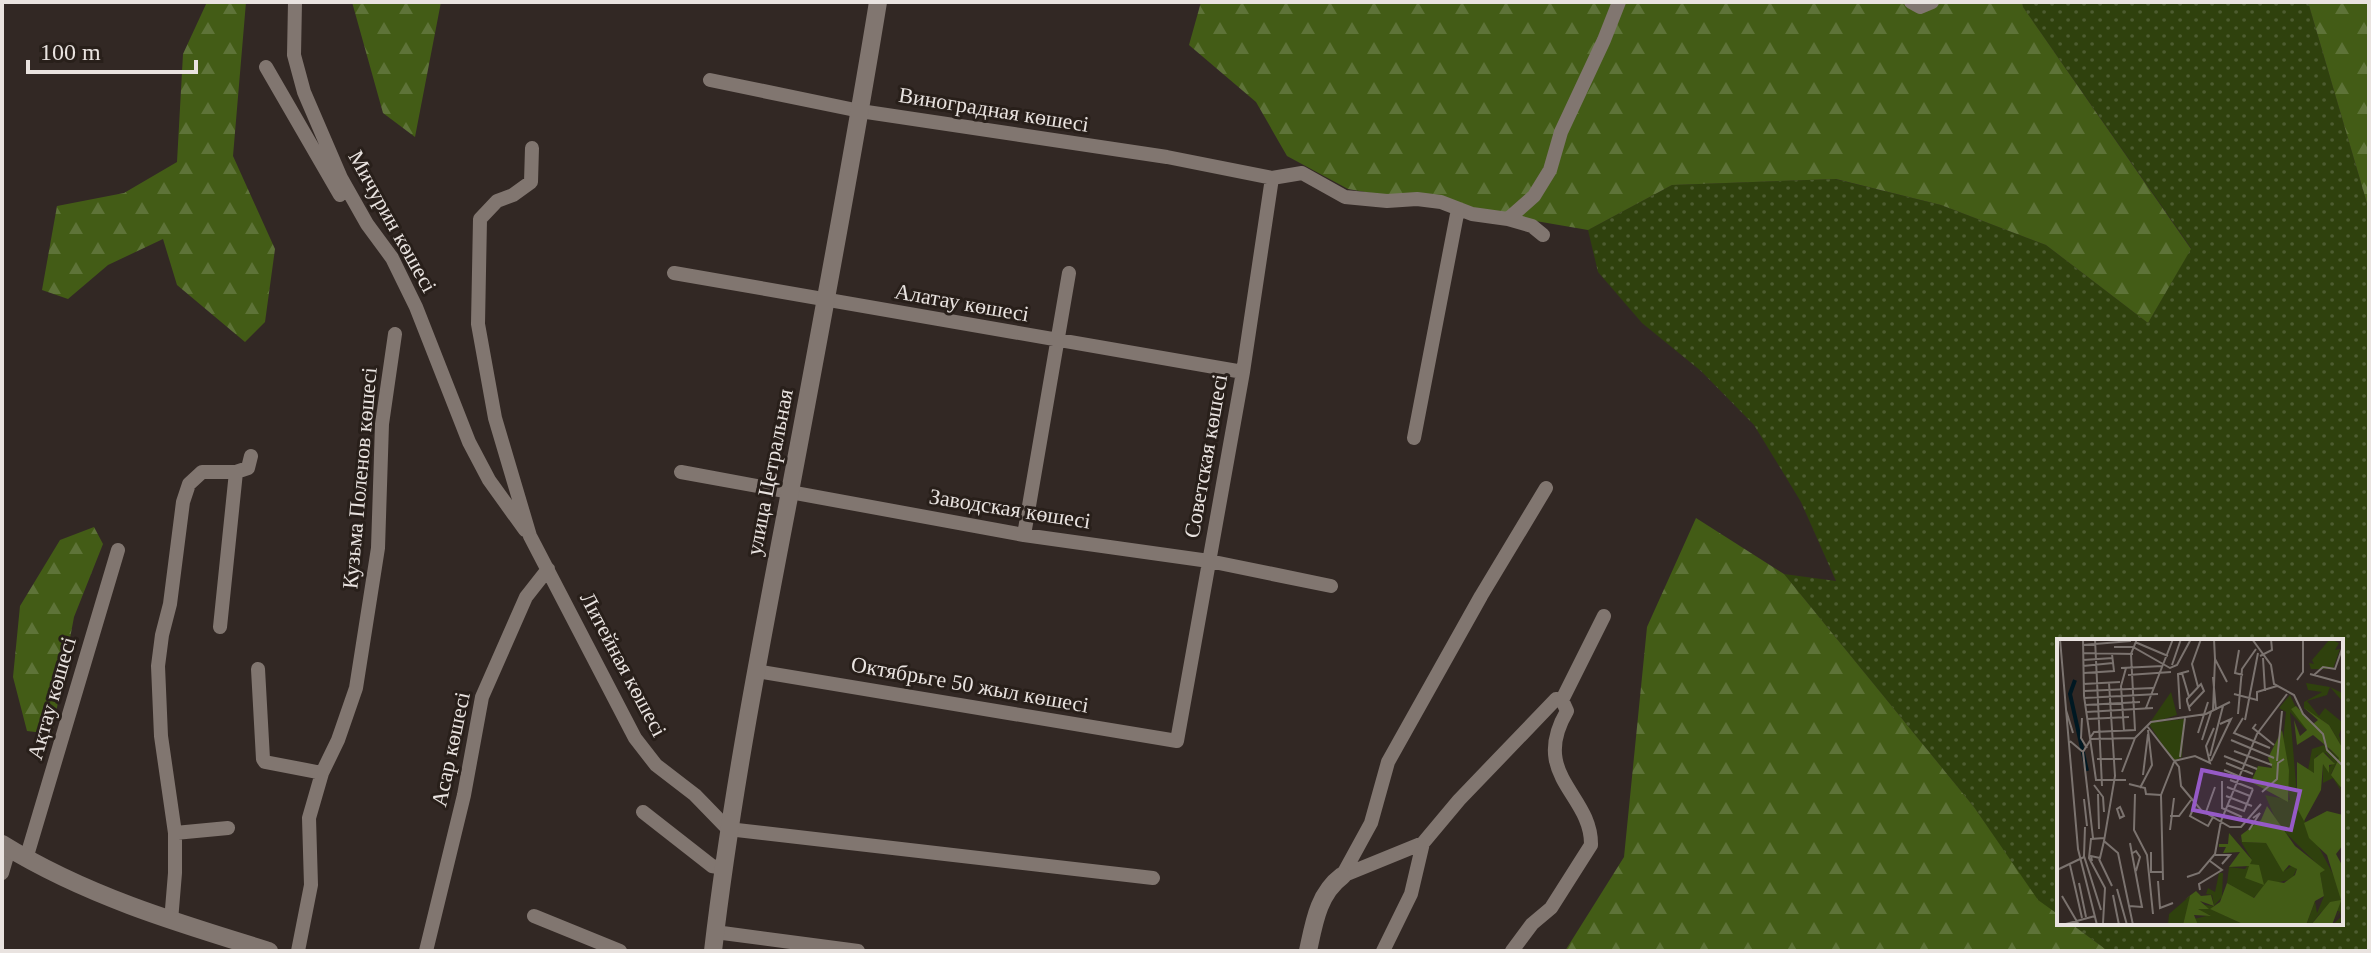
<svg xmlns="http://www.w3.org/2000/svg" width="2371" height="953" viewBox="0 0 2371 953" font-family="'Times New Roman',serif">
<style>
.grass{fill:url(#grass-dots)}
.forest{fill:url(#forest-firs)}
.lines{fill:none;stroke-linecap:round;stroke-linejoin:round}
.street{stroke:#817670;stroke-width:14}
.secondary{stroke:#817670;stroke-width:18}
.labels{text-anchor:middle;stroke-width:6;stroke-linejoin:round;paint-order:stroke}
.street-label{font-size:22px;fill:#e9e3e0;stroke:#281f1a}
.inset-river{fill:none;stroke:#001822;stroke-width:4}
.inset-road{fill:none;stroke:#7b736f;stroke-width:2}
.view{fill:#965ac7;fill-opacity:0.15;stroke:#965ac7;stroke-width:4}
.inset-edge{fill:none;stroke:#e9e3e0;stroke-width:4}
</style>
<defs>
<pattern id="grass-dots" width="8" height="8" patternUnits="userSpaceOnUse" patternTransform="scale(2)"><rect width="8" height="8" fill="#2f410d"/><path d="M2 2h.1M6 6h.1" fill="none" stroke="#4d5c30" stroke-width="1.8" stroke-linecap="round"/></pattern>
<pattern id="forest-firs" width="22" height="20" patternUnits="userSpaceOnUse" patternTransform="scale(2)"><rect width="22" height="20" fill="#435c16"/><path d="M5 1l3.5 6h-7zM16 11l3.5 6h-7z" fill="#5e7338"/></pattern>
</defs>
<rect width="100%" height="100%" fill="#322824"/>
<!-- grass -->
<path class="grass" d="M2022,2H2308L2369,210V951H2108L2070,923H2341V641H2059V915L2038,901L1974,807L1784,574L1836,581L1801,502L1754,425L1701,371L1642,323L1598,272L1588,230L1672,185L1835,179L1941,205L2046,245L2148,323L2191,248L2023,7Z"/>
<!-- forest -->
<path class="forest" d="M207,2H246L233,156L275,249L265,322L245,342L177,285L163,239L108,265L68,299L42,290L57,206L124,193L177,162L183,54Z
M352,2H441L415,137L383,113Z
M1201,2H2022L2023,7L2191,249L2148,323L2046,245L1941,205L1836,179L1672,185L1588,230L1348,189L1287,156L1256,102L1189,45Z
M2308,2H2369V210Z
M1696,518L1784,574L1974,807L2038,900L2059,915V923H2070L2108,951H1565L1624,857L1647,627Z
M94,527L103,544L74,617L52,734L27,731L13,677L20,606L60,540Z"/>
<g class="lines">
<!-- street -->
<path class="street" d="M295,2L294,55L304,92L341,178L367,224L392,258L416,307L469,442L489,480L525,530
M1911,2L1920,7L1932,2
M266,67L340,195
M710,80L860,111L1167,157L1272,178L1302,173L1345,197L1387,201L1417,199L1441,202L1472,214L1508,219L1532,226L1543,235
M532,148L531,182L513,195L497,201L480,219L478,324L495,418L530,536L635,738L656,765L695,795L728,829L1153,878
M1508,219L1534,196L1550,170L1561,132L1604,40L1619,2
M674,273L1243,372
M1414,438L1458,209
M681,472L1024,535L1209,561L1331,586
M1024,535L1069,273
M220,627L236,472
M258,669L263,759L265,762L322,773
M756,671L1177,741L1243,372L1272,178
M1562,700L1604,616
M643,812L712,866L723,868
M175,833L228,828
M26,859L118,550
M2,873L9,849
M1342,876L1371,823L1388,762L1481,596L1546,488
M1342,876L1423,843
M534,916L620,951
M171,921L175,873V833L161,736L158,666L162,635L170,604L183,502L189,484L202,472H236L248,468L251,456
M715,932L858,951
M298,951L311,885L309,818L322,773L338,740L356,688L378,548L382,424L395,334
M426,951L464,795L482,697L526,597L548,569
M1383,951L1411,894L1423,843L1459,800L1556,699L1562,700L1567,711C1529,776 1592,794 1591,845L1551,908L1532,924L1512,951"/>
<!-- secondary -->
<path class="secondary" d="M2,844C84,895 177,923 269,951
M713,951C731,798 760,648 789,497C820,332 851,168 878,2
M1308,951C1314,923 1318,894 1342,876"/>
</g>
<g class="labels">
<!-- street labels -->
<g class="street-label">
<text transform="translate(994 109) rotate(9)" y="8">Виноградная көшесі</text>
<text transform="translate(393 221) rotate(61)" y="8">Мичурин көшесі</text>
<text transform="translate(962 302) rotate(10)" y="8">Алатау көшесі</text>
<text transform="translate(1205 456) rotate(-80)" y="8">Советская көшесі</text>
<text transform="translate(769 472) rotate(-79)" y="8">улица Цетральная</text>
<text transform="translate(359 478) rotate(-85)" y="8">Кузьма Поленов көшесі</text>
<text transform="translate(1010 508) rotate(9)" y="8">Заводская көшесі</text>
<text transform="translate(624 664) rotate(62)" y="8">Литейная көшесі</text>
<text transform="translate(970 684) rotate(10)" y="8">Октябрьге 50 жыл көшесі</text>
<text transform="translate(51 698) rotate(-74)" y="8">Ақтау көшесі</text>
<text transform="translate(450 749) rotate(-78)" y="8">Асар көшесі</text>
</g>
</g>
<!-- overview -->
<g transform="translate(2057 639)">
<rect width="286" height="286" fill="#322824"/>
<path d="M273,0L282,4L278,11L283,10L276,30H254L252,24L257,25L255,21ZM249,44L273,48L285,54L286,63L273,48L270,56L250,62L262,77L268,69L286,84L282,96L286,110L272,86L247,69V63L265,53L251,51ZM233,56L250,92L233,73L241,169L285,252L286,280L281,286H275L284,278L283,272L278,281L282,272L264,273L254,286H249L258,262L260,274L267,257L263,235L243,223L235,240L210,246L196,259L170,244L172,228L188,230L195,221L180,196L185,203L209,204L227,232L243,221L262,227L221,186L208,156L233,161L225,111L229,73L222,69ZM127,80L125,118L117,122L101,99V83ZM267,106L282,119L274,135L279,139L286,155L276,139L266,144V124L271,129L277,124L269,114L259,117L257,134L251,131L255,110ZM162,234H166L165,258L154,270L188,286H141L137,280L153,276L142,273L141,270L150,269L141,265L157,267L155,256L149,255L151,249L158,253ZM134,256L126,286H111L112,275Z" fill="#2f410d"/>
<path d="M239,67L256,85L261,81L246,68L272,86L286,110V151L274,136L282,119L274,111L256,96L240,106L237,81L243,97L250,91L234,70ZM225,91L232,131L231,163L194,143L201,127L215,129L211,119ZM266,113L278,125L272,126V134L266,125L264,151L247,182L240,169V123L257,134V120ZM210,167L238,207L268,231L263,234L267,257L258,262L249,286H188L153,270L163,263L170,244L197,259L211,241L227,244L238,236L240,230L232,226L226,233L209,204L185,203L184,196L204,181ZM270,172L286,176V206L279,215L286,228V276L284,262L275,286H254L273,263L284,261L270,216L252,199L247,184ZM172,194L195,221L193,225L202,226L207,246L188,239L192,227L172,228L183,213L166,214L169,208H162V205H171ZM139,252L144,257L154,256L157,267L143,262L152,270H141L154,277L137,276L141,286H126L133,257L127,261Z" fill="#435c16"/>
<path d="M114,53L120,76L101,82V99L92,85Z" fill="#2f410d"/>
<path class="inset-river" d="M18,41L13,55L30,132"/>
<path class="inset-road" d="M3,0L21,210L40,286M26,0L27,57L39,141H69M38,0L45,147M157,0L158,20L170,43M195,0L214,26L217,45L237,56L246,75L266,95L270,111L286,127M78,3L111,17M26,6L74,2M57,8H76L113,29L120,26L134,0M182,11L178,34L186,36M26,14L76,15M203,17L215,11L214,0M206,19L208,52M26,21L56,19M115,26L124,0M26,27L56,24M64,29L106,27M27,34L57,32L55,15M125,34L132,58M253,35L286,44M71,36L114,33M257,36L266,28L278,30L285,10M156,38L159,71M240,41L246,33V0M52,44L58,137L47,202L61,214L76,286M26,45L63,43M141,48L135,25L144,0M27,52L96,49M177,55L200,61V53L220,47M27,59L101,55M28,66L83,63M132,68L147,52L144,45L130,60V62L133,72M89,69L116,0M123,70L121,35L132,32M9,71L16,94M156,72L158,20M29,73L96,69M181,75L185,30L199,10M25,79L24,99L30,109M186,79L177,94L213,109M30,80L72,78M188,81L201,14M199,85L196,89L217,106M90,87L122,128L124,147L144,171L173,188H184L204,165M67,92L64,47L69,29M141,94L151,63M33,99L37,93L78,91L74,15L80,0M145,101L154,73M174,101L217,119M13,102L26,113L34,100L78,99L94,83L149,75L173,63M177,112L215,126M26,113L36,199M153,117L166,67M167,117L200,130M123,118L128,79M40,120H65M117,122L138,117L153,124L149,107L157,89M154,122L174,80L163,85M220,122L225,72M169,124L196,135M167,131L191,141M65,133L78,99M86,136L91,95M173,141L196,150M165,142V169L185,178M72,145L88,149L89,155L104,156M37,146L46,158L47,173M170,148L193,157M83,149L95,126L91,91M205,153L220,140L221,124L227,120M41,155L42,190M78,155L77,191L90,216L96,275M104,156L106,241M104,156L117,123M169,157L195,167M27,160L30,187M138,166L133,177L151,187L156,178M170,166L187,172L196,150M63,168L67,177L63,179L60,170ZM149,173L158,148M113,177H122L134,161M28,188L27,217L44,271M113,191L117,159M192,191L203,174L196,179M94,213V233H105M74,215L79,212L83,218L79,232M158,216H173L165,225M42,220L55,247M35,222L34,217L43,219L47,202M13,226L25,279M0,231L27,218M130,238L142,234L158,215L164,182L200,95L230,55M101,242L103,269L116,264M22,244L29,278M60,250L70,286M143,251L142,245L165,231L153,222M56,256L62,286M5,257L22,286M72,267L85,268L73,204M46,284L48,249L32,219L34,200L47,199M5,286L38,277"/>
<path class="view" d="M145,131L243,152L234,191L136,171Z"/>
<rect width="286" height="286" class="inset-edge"/>
</g>
<!-- border -->
<rect width="2371" height="953" fill="none" stroke="#e9e3e0" stroke-width="8"/>
<!-- scale -->
<path d="M28 60v12h168v-12" fill="none" stroke="#e9e3e0" stroke-width="4"/>
<text x="40" y="60" font-size="24" fill="#e9e3e0" stroke="#281f1a" stroke-width="6" paint-order="stroke">100 m</text>
</svg>
